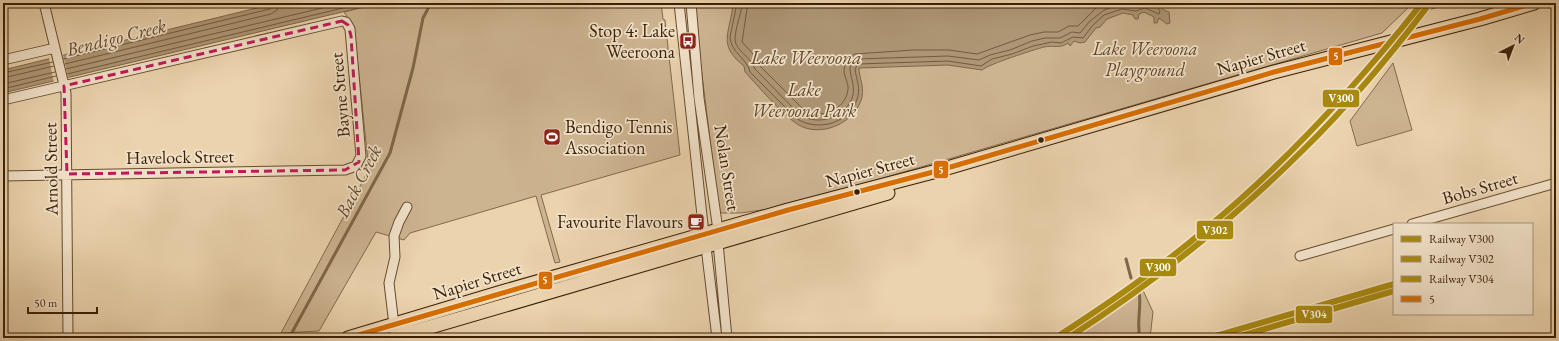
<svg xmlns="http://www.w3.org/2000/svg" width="1559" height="341" viewBox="0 0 1559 341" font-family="'EB Garamond',serif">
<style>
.green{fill:#cdb491;stroke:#836a4b}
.water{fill:#ae9675;stroke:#7f6648}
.pier{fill:#ebd3ae}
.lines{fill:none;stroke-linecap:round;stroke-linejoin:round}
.shore{stroke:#745a3d;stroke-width:1}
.stream{stroke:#7f6648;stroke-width:3}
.minor-casing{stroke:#664c2f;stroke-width:11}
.highway-casing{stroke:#391f05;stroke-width:15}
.minor{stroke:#f2e2ca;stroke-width:9}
.highway{stroke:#ebd3ae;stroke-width:13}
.bus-1-casing{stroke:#f2e2ca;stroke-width:8}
.bus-1{stroke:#d76e01;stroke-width:5}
.rail-1-casing{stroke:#f2e2ca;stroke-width:9}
.rail-2-casing{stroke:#f2e2ca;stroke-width:9}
.rail-3-casing{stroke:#f2e2ca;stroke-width:9}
.rail-1{stroke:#a88910;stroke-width:6}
.rail-2{stroke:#a88910;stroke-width:6}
.rail-3{stroke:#a88910;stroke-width:6}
.marked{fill:none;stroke:#c2185b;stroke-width:3;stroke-dasharray:8 5;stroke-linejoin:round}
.bus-dot{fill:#391f05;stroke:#f2e2ca;stroke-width:1.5}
.labels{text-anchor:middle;stroke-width:3.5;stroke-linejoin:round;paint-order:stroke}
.poi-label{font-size:18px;fill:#391f05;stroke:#f2e2ca;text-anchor:end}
.park-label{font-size:18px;font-style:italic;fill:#5e4428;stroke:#f2e2ca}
.street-label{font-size:18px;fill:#391f05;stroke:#f2e2ca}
.water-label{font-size:19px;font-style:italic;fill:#62492c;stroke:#f2e2ca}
.line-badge{stroke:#f2e2ca;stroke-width:1.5}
.badge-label{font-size:11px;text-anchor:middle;font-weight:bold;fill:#fff}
</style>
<rect width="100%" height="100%" fill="#ebd3ae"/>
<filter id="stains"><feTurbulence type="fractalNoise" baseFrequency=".005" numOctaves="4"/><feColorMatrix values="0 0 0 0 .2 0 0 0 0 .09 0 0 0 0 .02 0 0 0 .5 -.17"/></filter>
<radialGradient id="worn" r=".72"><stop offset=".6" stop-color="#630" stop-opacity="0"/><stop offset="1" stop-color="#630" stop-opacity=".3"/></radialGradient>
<!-- green -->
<path class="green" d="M380,3H661L663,19L665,20L680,155L541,195L560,262L555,263L536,196L410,233L404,240L376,232L319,331L281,333L366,175L368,162L354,27L344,12Z
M693,3H1451L1422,12L1419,16L1412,10L1413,8L1410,6L1382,33L835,192L768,209L741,213H720L719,211Z
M1393,63L1412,130L1357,146L1350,121Z
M1141,286L1153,312L1150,338H1070Z"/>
<!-- water -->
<path class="water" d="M277,3H380L3,93V70Z
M733,3H1157L1164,10L1169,12L1170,23L1167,24L1159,18L1157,23H1154V17L1144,12L1139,14L1138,19H1135L1133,15L1123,13L1107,19L1100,27L1096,28L1085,42L1080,43L1074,41L1070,46L1068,43C1060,49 1053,45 1044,47C1033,50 989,64 982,70L948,65L859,68C859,78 864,84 862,97C856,123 820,139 797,124C781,113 759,87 745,72L744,66C716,44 731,32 733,3Z"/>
<!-- pier -->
<path class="pier" d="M63,55L69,80L54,83L49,58Z"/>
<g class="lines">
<!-- shore -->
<path class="shore" d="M737,3L730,37C731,53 747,58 750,72L796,118C817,133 852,123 858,96C860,85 856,79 855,69L858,64L948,61L981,66L992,59L1012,54L1033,46L1052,42L1061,43L1073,37L1083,38L1093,25L1104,15L1122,9L1136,11L1145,8L1159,14L1160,11L1155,3
M742,3C742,14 732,35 736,44C741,54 751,58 755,69L799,114C817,127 847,118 853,95C855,85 850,77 850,67L857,59L948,56L979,60L990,55L1010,50L1032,41L1045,38H1060L1072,32L1080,33L1089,22L1104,10L1122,4L1135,6L1150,3
M748,3L742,42L756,57L760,66L803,109C809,114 819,115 827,113C838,110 849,99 848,86C847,79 842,73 845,65C846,59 850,56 855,54L913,50H949L977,54L1030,35L1044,32H1058L1069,26H1078L1097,7L1107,3
M63,59L270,9L273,3
M65,64L271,14L277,10L278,3
M66,69L343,3
M3,73L53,62
M67,74L364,3
M3,78L54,66
M3,84L55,72
M3,89L56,76"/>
<!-- stream -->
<path class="stream" d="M1126,259L1131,278
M1139,291C1142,307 1136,322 1140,338
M289,338L390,153L413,68L423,18L431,3"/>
<defs>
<path id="minor" d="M44,3L66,93L68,338
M679,3L704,234
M691,3L699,98L718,230
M3,60L55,48
M3,100L342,21L346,22L350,29L361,156L356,166L345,170L3,176
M1412,224L1556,183
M718,243L727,338
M706,247L717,338
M1300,256L1394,229
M394,325L389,283L395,257L394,236L399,222L407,207"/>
<path id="highway" d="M348,338L505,291L788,210L937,171L1274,72L1480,19L1534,3
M393,338L888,193"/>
</defs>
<!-- minor casing -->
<use href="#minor" class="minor-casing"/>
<!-- highway casing -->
<use href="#highway" class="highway-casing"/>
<!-- minor -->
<use href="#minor" class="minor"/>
<!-- highway -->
<use href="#highway" class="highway"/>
<defs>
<path id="bus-1" d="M348,338L788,210L937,171L1274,72L1480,19L1534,3"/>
</defs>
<!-- bus-1 casing -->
<use href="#bus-1" class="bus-1-casing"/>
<!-- bus-1 -->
<use href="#bus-1" class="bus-1"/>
<defs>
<path id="rail-1" d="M1055,338C1108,304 1159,269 1207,228C1288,161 1357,85 1422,3
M1209,338L1394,284"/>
<path id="rail-2" d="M1068,338C1153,283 1232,221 1304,149C1349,105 1389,57 1427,7"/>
<path id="rail-3" d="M1234,338L1394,291"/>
</defs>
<!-- rail-1 casing -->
<use href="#rail-1" class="rail-1-casing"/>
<!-- rail-2 casing -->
<use href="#rail-2" class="rail-2-casing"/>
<!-- rail-3 casing -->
<use href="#rail-3" class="rail-3-casing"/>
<!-- rail-1 -->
<use href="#rail-1" class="rail-1"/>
<!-- rail-2 -->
<use href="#rail-2" class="rail-2"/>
<!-- rail-3 -->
<use href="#rail-3" class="rail-3"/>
</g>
<!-- marked area -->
<path class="marked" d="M342,21L348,25L351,36L359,162L345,170L67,174L64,86Z"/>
<!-- icons -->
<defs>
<symbol id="bus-square" viewBox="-11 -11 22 22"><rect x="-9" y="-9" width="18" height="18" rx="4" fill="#8f2418" stroke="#f2e2ca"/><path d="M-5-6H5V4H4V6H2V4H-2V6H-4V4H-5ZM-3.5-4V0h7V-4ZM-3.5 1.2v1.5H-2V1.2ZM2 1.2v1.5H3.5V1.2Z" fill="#fff"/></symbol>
<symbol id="stadium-square" viewBox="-11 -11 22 22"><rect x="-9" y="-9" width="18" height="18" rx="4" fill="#8f2418" stroke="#f2e2ca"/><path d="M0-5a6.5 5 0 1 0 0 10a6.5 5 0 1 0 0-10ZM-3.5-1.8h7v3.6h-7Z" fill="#fff"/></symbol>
<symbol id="cafe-square" viewBox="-11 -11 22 22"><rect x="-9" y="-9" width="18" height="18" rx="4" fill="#8f2418" stroke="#f2e2ca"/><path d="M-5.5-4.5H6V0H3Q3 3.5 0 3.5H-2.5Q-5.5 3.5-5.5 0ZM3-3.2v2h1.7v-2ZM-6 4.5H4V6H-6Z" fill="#fff"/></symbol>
</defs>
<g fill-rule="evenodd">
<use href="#bus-square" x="678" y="31" width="20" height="20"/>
<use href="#stadium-square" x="542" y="127" width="20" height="20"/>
<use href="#cafe-square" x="686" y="212" width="20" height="20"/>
</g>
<!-- markers -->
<g class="bus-dot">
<circle cx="1041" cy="140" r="3.5"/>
<circle cx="857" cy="192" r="3.5"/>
</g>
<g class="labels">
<!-- poi labels -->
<g class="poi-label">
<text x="675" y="37">Stop 4: Lake<tspan x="675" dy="21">Weeroona</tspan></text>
<text x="565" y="133" text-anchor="start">Bendigo Tennis<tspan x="565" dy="21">Association</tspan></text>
<text x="683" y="228">Favourite Flavours</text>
</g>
<!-- park labels -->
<g class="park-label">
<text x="1145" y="55">Lake Weeroona<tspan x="1145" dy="21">Playground</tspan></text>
<text x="804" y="96">Lake<tspan x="804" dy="21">Weeroona Park</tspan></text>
</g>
<!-- street labels -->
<g class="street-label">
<text transform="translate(1261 57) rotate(-16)" y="6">Napier Street</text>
<text transform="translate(340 95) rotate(-95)" y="6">Bayne Street</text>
<text transform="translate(180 157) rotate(-1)" y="6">Havelock Street</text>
<text transform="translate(727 168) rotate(81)" y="6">Nolan Street</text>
<text transform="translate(51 169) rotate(-91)" y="6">Arnold Street</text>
<text transform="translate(870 170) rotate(-15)" y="6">Napier Street</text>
<text transform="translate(1480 188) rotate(-16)" y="6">Bobs Street</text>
<text transform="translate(477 281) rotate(-17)" y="6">Napier Street</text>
</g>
<!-- water labels -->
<g class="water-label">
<text transform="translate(116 37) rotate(-14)" y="7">Bendigo Creek</text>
<text x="806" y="64">Lake Weeroona</text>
<text transform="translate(358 181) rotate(-63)" y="7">Back Creek</text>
</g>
</g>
<g class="line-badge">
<rect x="1328" y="47" width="15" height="19" rx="4" fill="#d76e01"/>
<rect x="1322" y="89" width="38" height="19" rx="4" fill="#a88910"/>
<rect x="933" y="160" width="16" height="19" rx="4" fill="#d76e01"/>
<rect x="1196" y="220" width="38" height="20" rx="4" fill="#a88910"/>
<rect x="1139" y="258" width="38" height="19" rx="4" fill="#a88910"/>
<rect x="538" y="271" width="15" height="19" rx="4" fill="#d76e01"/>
<rect x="1295" y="305" width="38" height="19" rx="4" fill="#a88910"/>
</g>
<g class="badge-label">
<text x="1336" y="60">5</text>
<text x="1341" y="102">V300</text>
<text x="941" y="174">5</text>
<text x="1215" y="234">V302</text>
<text x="1158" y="271">V300</text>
<text x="545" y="284">5</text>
<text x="1314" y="318">V304</text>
</g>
<!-- margin -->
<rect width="1559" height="341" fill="none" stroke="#ebd3ae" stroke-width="16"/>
<rect x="4" y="4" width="1551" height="333" fill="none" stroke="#391f05" stroke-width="2"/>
<rect x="8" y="8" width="1543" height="325" fill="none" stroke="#391f05"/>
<!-- legend -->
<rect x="1393" y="223" width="140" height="92" fill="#f2e2ca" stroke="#a8947b"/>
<rect x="1401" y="236" width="20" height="6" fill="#a88910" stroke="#a8947b"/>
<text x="1429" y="243" font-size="12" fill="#391f05">Railway V300</text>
<rect x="1401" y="256" width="20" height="6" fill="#a88910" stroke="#a8947b"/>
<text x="1429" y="263" font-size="12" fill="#391f05">Railway V302</text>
<rect x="1401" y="276" width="20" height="6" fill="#a88910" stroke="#a8947b"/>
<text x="1429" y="283" font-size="12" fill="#391f05">Railway V304</text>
<rect x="1401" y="296" width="20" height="6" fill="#d76e01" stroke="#a8947b"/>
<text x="1429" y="303" font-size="12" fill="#391f05">5</text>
<!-- north arrow -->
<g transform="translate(1513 46) rotate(42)" stroke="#f2e2ca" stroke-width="3" paint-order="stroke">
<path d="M0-3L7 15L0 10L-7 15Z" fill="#391f05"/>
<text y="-6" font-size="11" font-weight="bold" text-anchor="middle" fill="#391f05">N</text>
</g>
<!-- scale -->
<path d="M28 307v6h69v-6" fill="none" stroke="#391f05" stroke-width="2"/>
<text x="34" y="307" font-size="12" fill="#391f05" stroke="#f2e2ca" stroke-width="3" paint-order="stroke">50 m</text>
<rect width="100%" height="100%" filter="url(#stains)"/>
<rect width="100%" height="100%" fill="url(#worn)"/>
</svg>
